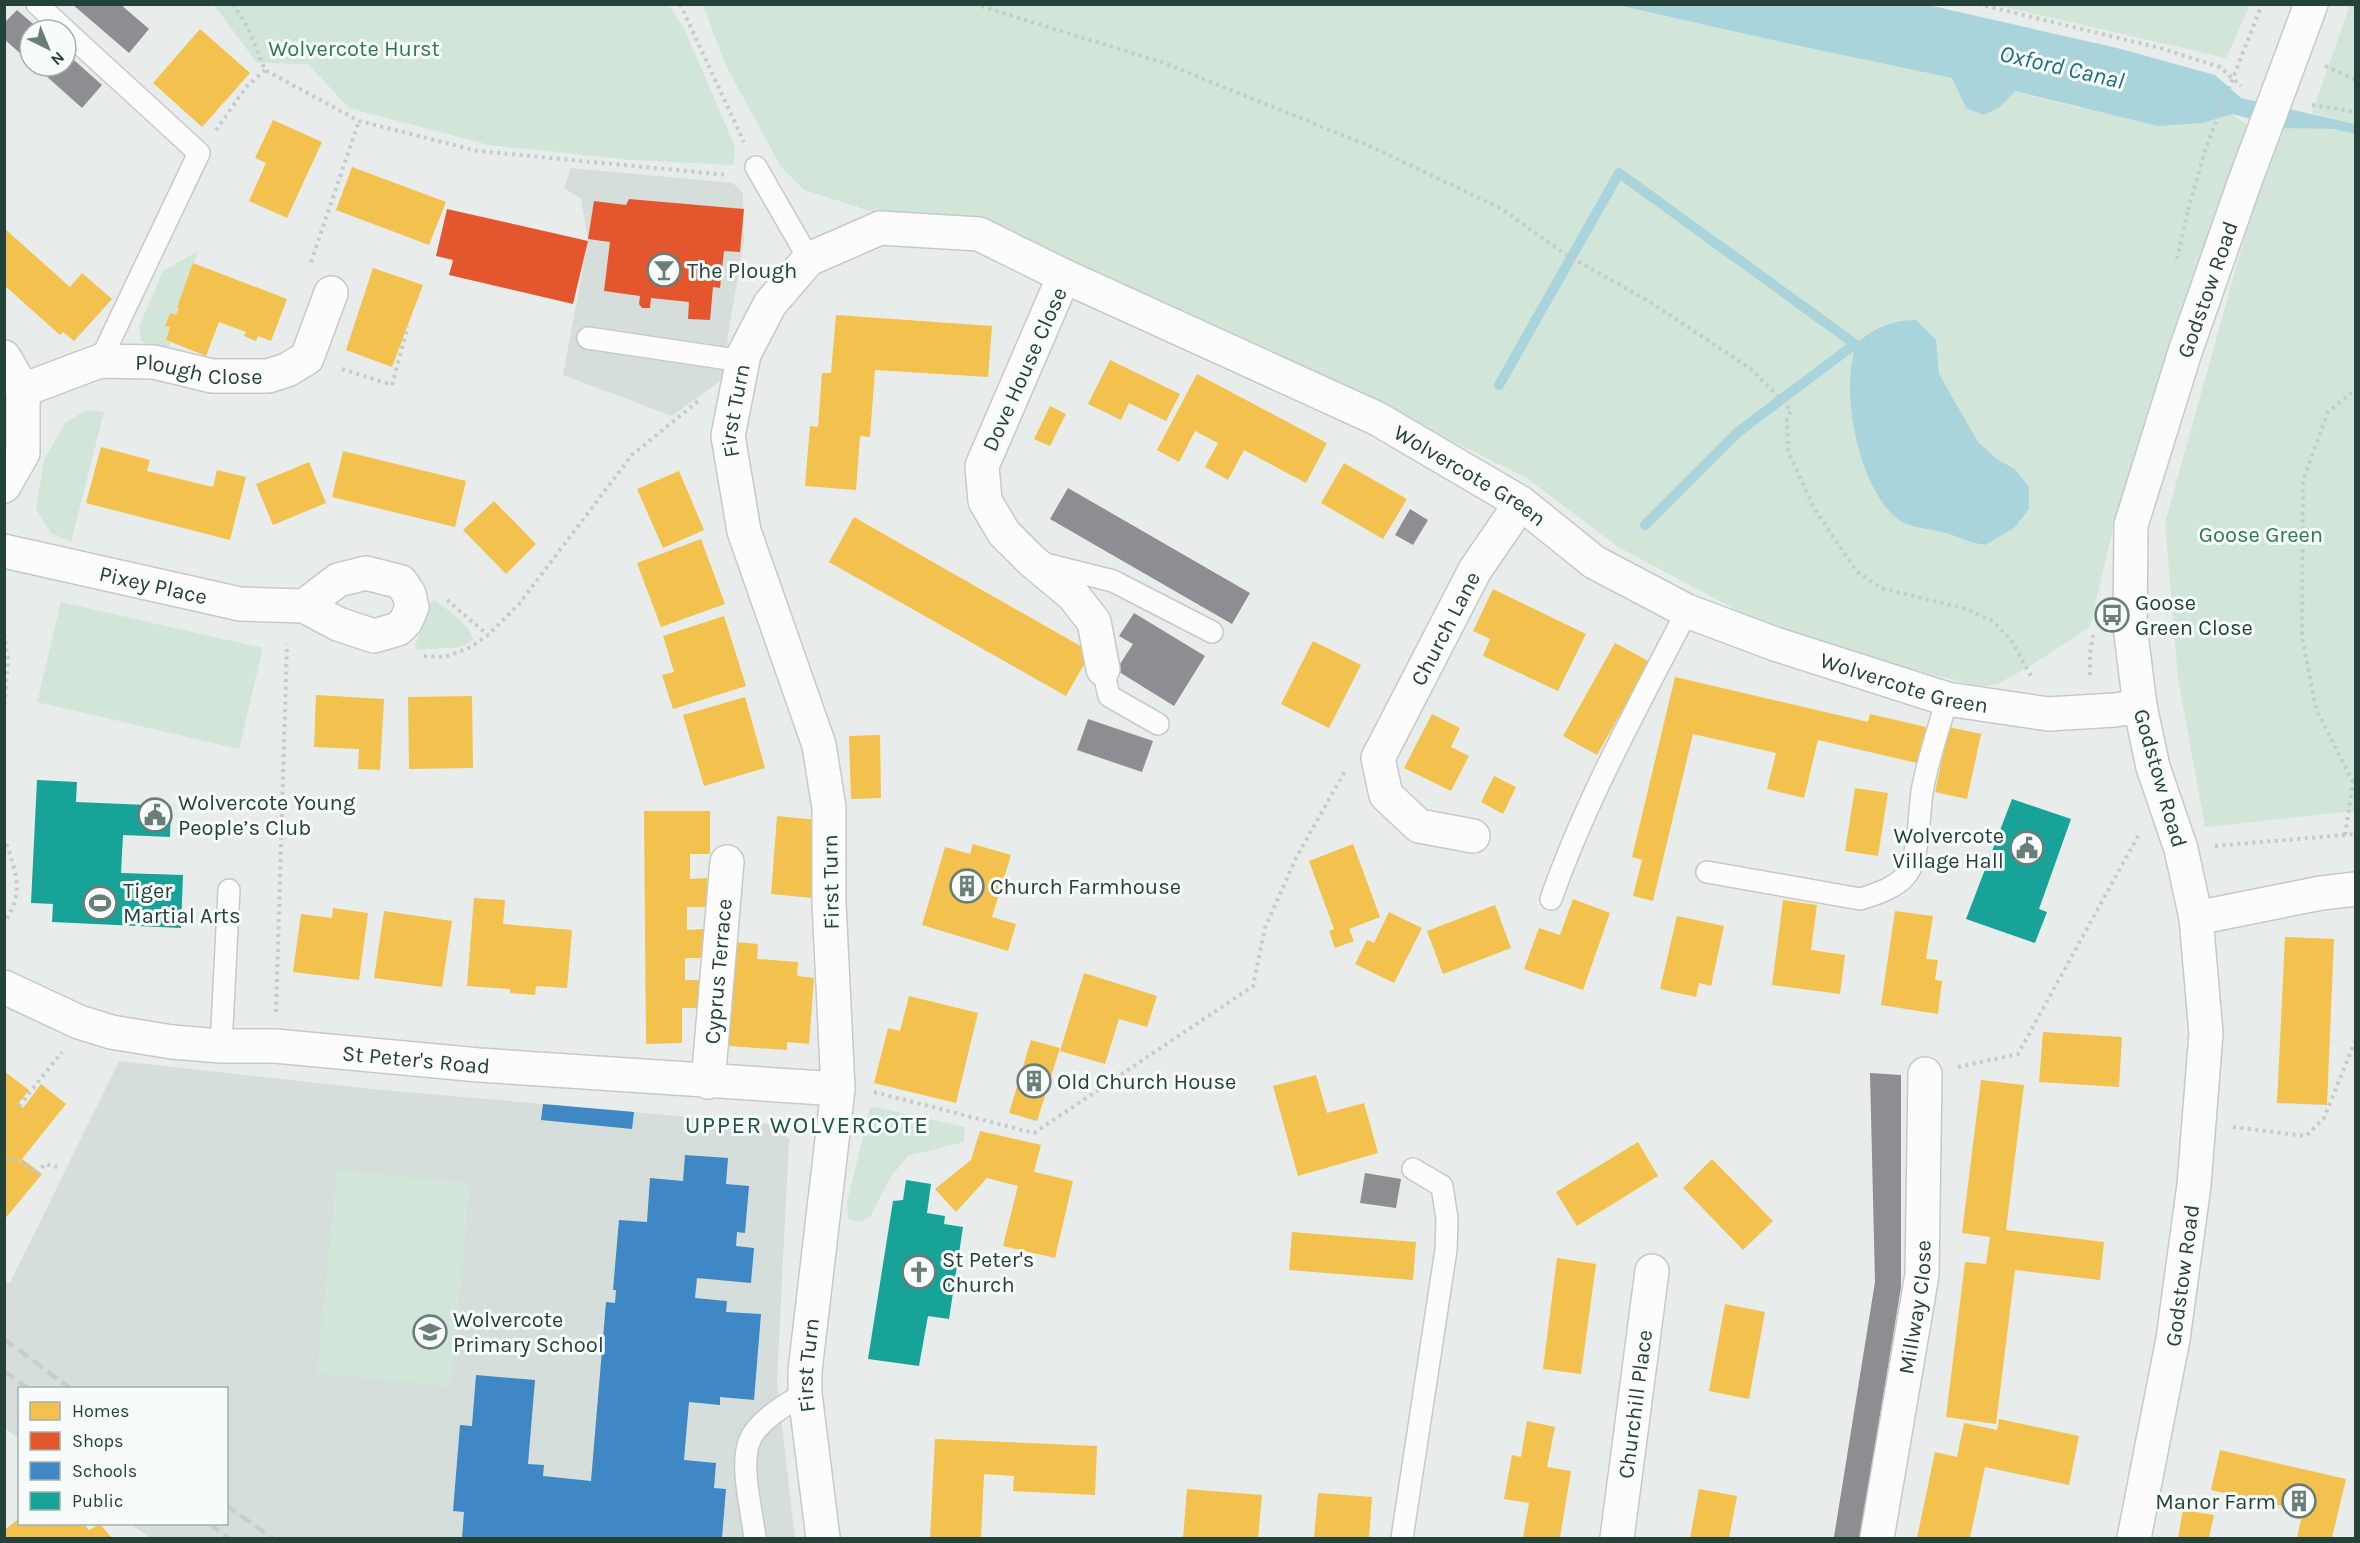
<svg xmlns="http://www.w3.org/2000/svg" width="2360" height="1543" viewBox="0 0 2360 1543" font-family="Karla,sans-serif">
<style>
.built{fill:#d6dedb}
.green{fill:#d1e6d8}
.water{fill:#a9d4db}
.homes{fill:#f2c14e}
.shops{fill:#e4572e}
.schools{fill:#3f88c5}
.public{fill:#17a398}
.industry{fill:#8d8d92}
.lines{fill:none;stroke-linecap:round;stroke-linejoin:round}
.stream{stroke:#a9d4db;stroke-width:10}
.lane-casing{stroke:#c5cac8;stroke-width:24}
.street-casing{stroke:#c5cac8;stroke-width:36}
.secondary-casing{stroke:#c3cbc8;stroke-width:36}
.path{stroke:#c3ccca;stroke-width:4;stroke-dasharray:3 4.5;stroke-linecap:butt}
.lane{stroke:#fcfcfc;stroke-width:21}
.street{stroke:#fcfcfc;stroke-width:33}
.secondary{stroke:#fcfcfc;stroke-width:33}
.rail{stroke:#c9cdcc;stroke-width:4.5;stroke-dasharray:12 6;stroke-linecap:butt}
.secondary-bridge-casing{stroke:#c3cbc8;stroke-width:36;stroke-linecap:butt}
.path-bridge{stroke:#c3ccca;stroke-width:4;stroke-dasharray:3 4.5;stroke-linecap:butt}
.secondary-bridge{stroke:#fcfcfc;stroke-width:33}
.labels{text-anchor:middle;stroke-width:6;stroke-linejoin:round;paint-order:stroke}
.park-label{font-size:22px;fill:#2d7a4b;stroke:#f7fbf9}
.poi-label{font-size:22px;fill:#24423a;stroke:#f7fbf9;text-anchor:start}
.street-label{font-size:22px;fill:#24423a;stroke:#f7fbf9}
.water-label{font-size:24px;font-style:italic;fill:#1c6f80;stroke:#f7fbf9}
.neighbourhood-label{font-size:24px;letter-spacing:1.5px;fill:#1f5548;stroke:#f7fbf9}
</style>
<rect width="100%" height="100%" fill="#e8edeb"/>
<!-- built -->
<path class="built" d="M571,168L733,183L743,193L744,241L729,329L723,379L672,416L563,375L588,241L581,199L564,188Z
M119,1061L372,1089L771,1124L789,1139L777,1381L795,1538H150L130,1524H226V1388H20L19,1439L5,1428L4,1280L10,1283Z"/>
<!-- green -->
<path class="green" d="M214,5H669L685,30L735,147L734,165L631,160L489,145L349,108L308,64L257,63Z
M703,5H1617L1795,45L1952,78L1966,108L2000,107L2015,91L2079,108L2203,123L2232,114L2252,128L2117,512L2090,627L2027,668L1997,684L1981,687L1912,669L1763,624L1618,547L1525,477L1393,412L1167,305L804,190L781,167L726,66Z
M1996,5H2250L2226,58Z
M2350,5H2355V124L2312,113Z
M2267,125L2334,129L2355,134V811L2205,827L2178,679L2165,523L2256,196Z
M198,251L177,307L179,308L176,315L170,313L165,325L170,327L166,340L171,342L168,352L141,341L139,327L163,271Z
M86,410L104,412L71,542L51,533L36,509L44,460L65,423Z
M434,599C445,609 471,624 473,640L461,647L418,650L415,646L430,609L428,605Z
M61,602L263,648L239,749L37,702Z
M874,1107L965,1127L964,1142L908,1156L890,1178L870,1217L861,1222L848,1219L847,1202L870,1108Z
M337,1170L470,1182L451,1387L317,1374Z"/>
<!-- water -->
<path class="water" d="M1617,5H1928L2117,48L2215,75L2241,98L2355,124V134L2334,129L2285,128L2232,114L2203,123L2158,126L2015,91L2000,107L1984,115L1966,108L1952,78L1795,45Z
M1916,320L1936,340L1939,374L1978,442L1998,460L2015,469L2029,487V509L2014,528L1985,545C1971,543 1959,537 1946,533C1929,528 1908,529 1894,516C1864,487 1849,425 1850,384C1850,371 1853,357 1855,344C1877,327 1889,321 1916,320Z"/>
<!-- homes -->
<path class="homes" d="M200,29L250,73L202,127L153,83Z
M273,120L322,142L287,218L249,201L266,163L255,158Z
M352,167L446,202L429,245L336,210Z
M4,228L70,287L82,273L112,299L74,341L63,332L60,335L4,285Z
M193,263L287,299L271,341L258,336L256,341L244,336L246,332L219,322L206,356L166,340L170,327L165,326L170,313L176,315L179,308L177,307Z
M373,268L423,285L392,367L346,350Z
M836,315L992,326L988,377L875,370L870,437L860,436L856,490L805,486L810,426L818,427L822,373H831Z
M1110,360L1180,394L1166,421L1129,403L1121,420L1088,404Z
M1197,374L1327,443L1306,483L1244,450L1228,480L1205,467L1218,443L1195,431L1179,462L1157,450Z
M1050,406L1066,414L1050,446L1034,439Z
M101,447L150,460L147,471L213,487L217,470L246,477L230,540L86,503Z
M343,451L466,481L455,527L332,497Z
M309,462L326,503L273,525L256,484Z
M1344,463L1407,499L1383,539L1321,503Z
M679,471L704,530L663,548L637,489Z
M494,501L536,544L506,574L463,530Z
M854,517L1091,652L1066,696L829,562Z
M701,539L725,604L661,627L637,563Z
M1493,589L1586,634L1558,691L1483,656L1490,639L1473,631Z
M724,616L746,686L673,709L662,675L674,672L663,636Z
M1313,641L1361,665L1329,728L1281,704Z
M1615,643L1650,662L1597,755L1563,736Z
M1675,677L1868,722L1870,714L1926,727L1917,763L1818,740L1804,798L1767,789L1776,753L1693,734L1653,901L1633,896L1642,860L1632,857Z
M316,695L384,699L380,770L358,769L359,749L314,747Z
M472,696L473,768L409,769L408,697Z
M745,697L765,768L704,786L683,715Z
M1432,714L1460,728L1451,747L1469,756L1451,791L1404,768Z
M1949,727L1981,734L1967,799L1935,792Z
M880,735L881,798L851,799L849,736Z
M1494,776L1516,787L1503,814L1481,802Z
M1855,788L1888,793L1878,856L1845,851Z
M644,811H710V854H690V879L707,878V907H687V930L705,929V958H685V980H702L703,1008H682V1043L646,1044Z
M777,816L818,820L812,898L771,894Z
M973,844L1011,855L992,917L1016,924L1008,951L922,925L945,847L970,854Z
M1353,844L1380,917L1349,929L1354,941L1335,948L1329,931L1334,929L1309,861Z
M474,898L505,900L503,924L572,930L567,988L536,986L535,995L510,993V989L467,986Z
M1573,899L1610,913L1583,990L1524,969L1539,928L1560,935Z
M1783,900L1817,905L1811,950L1845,955L1840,994L1772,985Z
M1495,905L1511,948L1443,974L1427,931Z
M333,908L368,913L359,980L293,972L301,914L332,918Z
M384,911L452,921L442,987L374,978Z
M1895,911L1933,916L1926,959L1938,960L1935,980L1942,981L1938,1014L1881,1005Z
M1389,912L1422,928L1394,983L1355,964L1367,940L1374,943Z
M1677,916L1724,926L1711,986L1699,983L1696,997L1660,989Z
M2285,937L2334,939L2327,1105L2277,1103Z
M735,942L758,944L757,959L798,962L797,976L814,978L809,1044L787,1042V1050L715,1045Z
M1084,973L1157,996L1147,1027L1119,1019L1105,1064L1060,1051Z
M909,996L978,1013L956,1103L874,1083L888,1028L900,1031Z
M2043,1032L2122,1037L2119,1087L2039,1082Z
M1031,1040L1060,1048L1037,1121L1009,1113Z
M4,1071L29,1090L18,1104L23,1108L41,1084L66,1104L22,1159L42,1174L4,1220Z
M1316,1075L1327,1113L1364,1103L1378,1153L1298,1176L1273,1086Z
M1981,1080L2024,1085L2006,1230L2104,1242L2100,1280L2015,1270L1996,1424L1946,1417L1965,1262L1986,1264L1990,1237L1962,1233Z
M980,1131L1041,1145L1034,1172L1073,1181L1055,1258L1003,1246L1018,1186L987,1178L956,1212L935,1189L971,1160Z
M1638,1142L1658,1176L1577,1226L1556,1192Z
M1712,1159L1773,1221L1743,1250L1683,1188Z
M1292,1232L1416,1242L1413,1280L1289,1270Z
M1557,1258L1596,1264L1581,1374L1543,1369Z
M1725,1304L1765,1312L1749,1399L1709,1391Z
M1999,1419L2079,1436L2069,1485L1985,1467L1970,1538H1917L1935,1452L1957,1457L1964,1423L1997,1430Z
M1527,1421L1555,1427L1547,1467L1571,1471L1560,1538H1523L1529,1503L1504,1499L1512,1455L1521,1457Z
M935,1439L1097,1446L1095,1495L1013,1491L1014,1476L984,1474L981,1538H930Z
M2220,1450L2346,1479L2332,1538H2297L2303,1511L2211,1490Z
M1187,1489L1262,1495L1258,1538H1183Z
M1699,1489L1737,1496L1729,1538H1690Z
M1318,1493L1372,1497L1369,1538H1314Z
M2183,1510L2214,1515L2209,1538H2178Z
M20,1518V1524H84L89,1530L100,1524L112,1538H4V1530Z"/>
<!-- shops -->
<path class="shops" d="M629,199L744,209L740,252L724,251L720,288L713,287L710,320L688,319L689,302L651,298L650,308H642L639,304L640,296L604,291L610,242L588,239L594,201L626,205Z
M447,209L588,241L573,304L449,275L453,260L436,256Z"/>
<!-- schools -->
<path class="schools" d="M543,1104L634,1112L632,1129L541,1120Z
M685,1155L728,1158L726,1184L749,1186L745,1233L737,1232L736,1246L754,1248L751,1283L697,1278L695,1298L727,1301L726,1312L761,1314L754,1400L720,1397V1405L689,1402L684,1460L716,1463L714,1488L726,1489L722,1538H462L464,1512L453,1511L460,1425L472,1426L476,1375L535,1380L528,1464L544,1465L543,1476L591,1481L606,1302L615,1303L616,1290H613L619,1220L647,1222L650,1178L683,1181Z"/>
<!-- public -->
<path class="public" d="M37,780L77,782L76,802L171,806L170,837L123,835L121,873L183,875L181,928L52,922L53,904L31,903Z
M2012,799L2071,819L2039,909L2047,912L2035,943L1966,919Z
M906,1180L931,1184L927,1213L945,1216L944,1224L963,1227L949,1319L928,1316L919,1366L868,1359L893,1201L903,1200Z"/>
<!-- industry -->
<path class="industry" d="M72,4H120L149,29L129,53Z
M17,10L40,30H30V62L4,39V23Z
M66,53L102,85L82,108L35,66H66Z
M1068,488L1250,593L1232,624L1050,519Z
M1410,509L1428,520L1413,545L1395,535Z
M1134,613L1205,656L1174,706L1116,670L1133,644L1119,636Z
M1088,719L1153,741L1142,772L1077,750Z
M1870,1073L1901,1075V1287L1860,1538H1840L1834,1537L1875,1282Z
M1365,1173L1401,1179L1396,1208L1360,1203Z"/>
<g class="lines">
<!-- stream -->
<path class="stream" d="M1499,385L1619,173L1855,344L1737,433L1645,525"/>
<defs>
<path id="lane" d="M37,4L65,30
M66,31L199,153L100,361
M756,167L809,259
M588,338L742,361
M1041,563L1113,581L1212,632
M1103,669L1109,696L1158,724
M1707,872L1860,899C1877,894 1902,886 1910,869C1919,851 1919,813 1922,792C1927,761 1939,729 1947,699
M1551,899C1586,799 1639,705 1687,611
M221,1046L229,890
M755,1538C752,1511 740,1468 749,1442C756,1422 787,1403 805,1394
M1402,1538L1446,1250L1447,1219L1442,1186L1413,1169"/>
<g id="street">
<path d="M1064,276L982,466L985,501L1004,533L1032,561L1073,595L1094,622L1103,669"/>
<path d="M4,357L23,390V453L4,486"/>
<path id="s1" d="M23,390L100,361L154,362L212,376H268L287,370L307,358L331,293"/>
<path id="s2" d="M4,551L240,604L304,606L338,624L374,636L398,629L406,621L412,607L409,594L401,582L366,573L338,580L304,606"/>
<path id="s3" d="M1473,836L1419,826L1386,795L1378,758L1475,570L1521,503"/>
<path d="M2196,918L2321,893L2356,889"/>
<path id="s4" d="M4,987L79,1022L111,1032L172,1042L221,1046H275L479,1065L838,1089"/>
<path id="s5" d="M708,1082L727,862"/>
<path id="s6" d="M823,1538L805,1394V1371L838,1089L829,902V808L819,745L744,531L728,436L744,354L770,304L809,259L880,228L979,234L1064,276L1376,418L1521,503L1594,562L1687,611L1775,644L1947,699L2048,714L2115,710L2140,706"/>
<path id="s7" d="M1617,1538L1652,1271"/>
<path id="s8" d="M1877,1538L1922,1275L1925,1074"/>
</g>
<g id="secondary">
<path d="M2294,50L2311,4"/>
<path id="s9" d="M2134,1538L2173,1339L2194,1185L2206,1033L2196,918L2181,849L2153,767L2140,706L2130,626L2131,525L2185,352L2245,181"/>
</g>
</defs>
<!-- lane casing -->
<use href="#lane" class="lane-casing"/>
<!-- street casing -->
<use href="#street" class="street-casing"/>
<!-- secondary casing -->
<use href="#secondary" class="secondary-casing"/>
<!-- path -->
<path class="path" d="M233,4L248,28L265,70L359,121L478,151L728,175
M680,4L744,142
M974,4L1164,63L1372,147L1502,209L1565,254L1650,302L1751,369L1791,410L1787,419L1788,451L1814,508L1856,571L1881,588L1966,609L1993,621L2011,640L2031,676
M1978,4L2160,48L2220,67L2241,86
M2325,66L2356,80
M2312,105L2356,112
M216,130L247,86L265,70
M2177,259L2188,210
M311,262L359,121
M342,369L392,385L408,326
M447,600L488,635
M4,634L8,660L4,712
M424,656L445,657L471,647L488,635L519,604L632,455L698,401
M2090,675V654L2093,635
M2353,782L2316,709L2302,636L2303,480L2328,412L2356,389
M2345,835L2353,782L2356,780
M4,837C15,870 26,891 4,923
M2215,846L2356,834
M276,1012L287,644
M1958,1067L2018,1054L2138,836
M874,1092L1034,1133L1253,986L1265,928L1296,858L1345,771
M19,1106L62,1052
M2233,1127L2306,1136L2324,1118L2356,1039
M4,1159L20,1161L36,1174L45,1164L57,1167"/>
<!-- lane -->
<use href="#lane" class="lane"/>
<!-- street -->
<use href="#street" class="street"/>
<!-- secondary -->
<use href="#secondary" class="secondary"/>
<!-- rail -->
<path class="rail" d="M4,1339L70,1388
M4,1371L28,1388
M226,1505L272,1538
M209,1524L229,1538"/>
<defs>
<path id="secondary-bridge" d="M2245,181L2294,50"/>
</defs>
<!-- secondary-bridge casing -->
<use href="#secondary-bridge" class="secondary-bridge-casing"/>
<!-- path-bridge -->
<path class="path-bridge" d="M2188,210L2206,147L2262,4"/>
<!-- secondary-bridge -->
<use href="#secondary-bridge" class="secondary-bridge"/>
</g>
<!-- icons -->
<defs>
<symbol id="bar-ring" viewBox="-11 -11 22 22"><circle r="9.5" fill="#f7fbf9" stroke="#697e78" stroke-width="1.5"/><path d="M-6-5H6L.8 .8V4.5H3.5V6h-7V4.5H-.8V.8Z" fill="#697e78"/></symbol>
<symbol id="bus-ring" viewBox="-11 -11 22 22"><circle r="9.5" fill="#f7fbf9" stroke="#697e78" stroke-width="1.5"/><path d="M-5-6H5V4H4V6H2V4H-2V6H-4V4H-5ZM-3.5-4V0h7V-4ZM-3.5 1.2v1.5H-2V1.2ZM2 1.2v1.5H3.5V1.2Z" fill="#697e78"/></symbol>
<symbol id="civic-ring" viewBox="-11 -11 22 22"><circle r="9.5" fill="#f7fbf9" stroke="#697e78" stroke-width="1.5"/><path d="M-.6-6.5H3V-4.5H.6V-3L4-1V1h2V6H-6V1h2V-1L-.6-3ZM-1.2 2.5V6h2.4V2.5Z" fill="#697e78"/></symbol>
<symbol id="building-ring" viewBox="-11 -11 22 22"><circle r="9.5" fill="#f7fbf9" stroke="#697e78" stroke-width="1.5"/><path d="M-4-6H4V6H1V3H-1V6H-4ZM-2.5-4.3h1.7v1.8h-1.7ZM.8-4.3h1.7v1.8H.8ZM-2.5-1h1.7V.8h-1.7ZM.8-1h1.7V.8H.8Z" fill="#697e78"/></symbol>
<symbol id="stadium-ring" viewBox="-11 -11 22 22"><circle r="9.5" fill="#f7fbf9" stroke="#697e78" stroke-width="1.5"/><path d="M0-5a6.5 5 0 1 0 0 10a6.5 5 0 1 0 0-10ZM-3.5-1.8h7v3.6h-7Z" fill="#697e78"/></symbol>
<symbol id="church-ring" viewBox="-11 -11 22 22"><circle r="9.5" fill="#f7fbf9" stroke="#697e78" stroke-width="1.5"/><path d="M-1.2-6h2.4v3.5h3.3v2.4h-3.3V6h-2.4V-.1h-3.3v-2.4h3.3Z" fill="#697e78"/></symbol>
<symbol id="school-ring" viewBox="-11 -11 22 22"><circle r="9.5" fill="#f7fbf9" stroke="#697e78" stroke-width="1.5"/><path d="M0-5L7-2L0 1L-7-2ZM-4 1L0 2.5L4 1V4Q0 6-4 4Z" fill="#697e78"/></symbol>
</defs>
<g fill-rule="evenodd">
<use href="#bar-ring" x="645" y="251" width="38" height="38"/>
<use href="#bus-ring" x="2093" y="596" width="38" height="38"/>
<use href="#civic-ring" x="136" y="796" width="38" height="38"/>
<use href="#civic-ring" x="2008" y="829" width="38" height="38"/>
<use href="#building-ring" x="948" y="867" width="38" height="38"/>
<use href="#stadium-ring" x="81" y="884" width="38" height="38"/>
<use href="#building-ring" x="1015" y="1062" width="38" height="38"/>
<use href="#church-ring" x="900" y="1253" width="38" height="38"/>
<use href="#school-ring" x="411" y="1313" width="38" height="38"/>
<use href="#building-ring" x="2280" y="1482" width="38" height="38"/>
</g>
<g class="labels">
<!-- park labels -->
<g class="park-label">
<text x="354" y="56">Wolvercote Hurst</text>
<text x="2261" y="542">Goose Green</text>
</g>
<!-- poi labels -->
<g class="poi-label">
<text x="687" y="278">The Plough</text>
<text x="2135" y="610">Goose<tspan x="2135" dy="25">Green Close</tspan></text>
<text x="178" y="810">Wolvercote Young<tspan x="178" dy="25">People’s Club</tspan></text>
<text x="2004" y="843" text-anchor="end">Wolvercote<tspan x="2004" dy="25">Village Hall</tspan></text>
<text x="990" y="894">Church Farmhouse</text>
<text x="123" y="898">Tiger<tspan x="123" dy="25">Martial Arts</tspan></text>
<text x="1057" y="1089">Old Church House</text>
<text x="942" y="1267">St Peter's<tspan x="942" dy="25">Church</tspan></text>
<text x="453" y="1327">Wolvercote<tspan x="453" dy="25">Primary School</tspan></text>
<text x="2276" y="1509" text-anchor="end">Manor Farm</text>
</g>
<!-- street labels -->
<g class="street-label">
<text dy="8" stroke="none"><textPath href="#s9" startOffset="1275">Godstow Road</textPath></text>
<text dy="8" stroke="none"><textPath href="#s1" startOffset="182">Plough Close</textPath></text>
<text transform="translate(1024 369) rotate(-66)" y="8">Dove House Close</text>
<text dy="8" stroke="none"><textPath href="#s6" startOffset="1146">First Turn</textPath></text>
<text dy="8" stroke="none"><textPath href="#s6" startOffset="2044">Wolvercote Green</textPath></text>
<text dy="8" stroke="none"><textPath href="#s2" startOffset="153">Pixey Place</textPath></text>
<text dy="8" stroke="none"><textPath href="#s3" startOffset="284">Church Lane</textPath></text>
<text dy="8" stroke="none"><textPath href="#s6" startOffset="2530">Wolvercote Green</textPath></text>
<text transform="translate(2161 778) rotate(74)" y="8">Godstow Road</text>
<text transform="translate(830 882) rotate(-91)" y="8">First Turn</text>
<text dy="8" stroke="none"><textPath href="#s5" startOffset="111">Cyprus Terrace</textPath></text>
<text dy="8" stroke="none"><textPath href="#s4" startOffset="423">St Peter's Road</textPath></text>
<text dy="8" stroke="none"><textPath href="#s9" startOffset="267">Godstow Road</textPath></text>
<text dy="8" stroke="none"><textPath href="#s8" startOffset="234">Millway Close</textPath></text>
<text dy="8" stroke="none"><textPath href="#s6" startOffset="174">First Turn</textPath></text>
<text dy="8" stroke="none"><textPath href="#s7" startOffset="135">Churchill Place</textPath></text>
</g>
<!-- water labels -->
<g class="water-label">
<text transform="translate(2062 67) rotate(13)" y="8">Oxford Canal</text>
</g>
<!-- neighbourhood labels -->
<g class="neighbourhood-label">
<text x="807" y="1133">UPPER WOLVERCOTE</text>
</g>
</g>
<!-- border -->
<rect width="2360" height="1543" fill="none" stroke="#24423a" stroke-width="12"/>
<!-- legend -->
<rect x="18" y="1387" width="210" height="138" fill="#f7fbf9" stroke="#a3b1ad" stroke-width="1.5"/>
<rect x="30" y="1402" width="30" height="18" fill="#f2c14e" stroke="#a3b1ad" stroke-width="1.5"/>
<text x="72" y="1417" font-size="18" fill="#24423a">Homes</text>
<rect x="30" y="1432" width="30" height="18" fill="#e4572e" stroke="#a3b1ad" stroke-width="1.5"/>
<text x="72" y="1447" font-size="18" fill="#24423a">Shops</text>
<rect x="30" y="1462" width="30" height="18" fill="#3f88c5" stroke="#a3b1ad" stroke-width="1.5"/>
<text x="72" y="1477" font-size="18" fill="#24423a">Schools</text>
<rect x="30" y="1492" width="30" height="18" fill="#17a398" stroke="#a3b1ad" stroke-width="1.5"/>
<text x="72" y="1507" font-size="18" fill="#24423a">Public</text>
<!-- north arrow -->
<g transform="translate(48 48) rotate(137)"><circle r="28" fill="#f7fbf9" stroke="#a3b1ad" stroke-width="1.5"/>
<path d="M0-4.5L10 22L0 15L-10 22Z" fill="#697e78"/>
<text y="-9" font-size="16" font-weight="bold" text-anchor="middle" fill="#24423a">N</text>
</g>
</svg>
